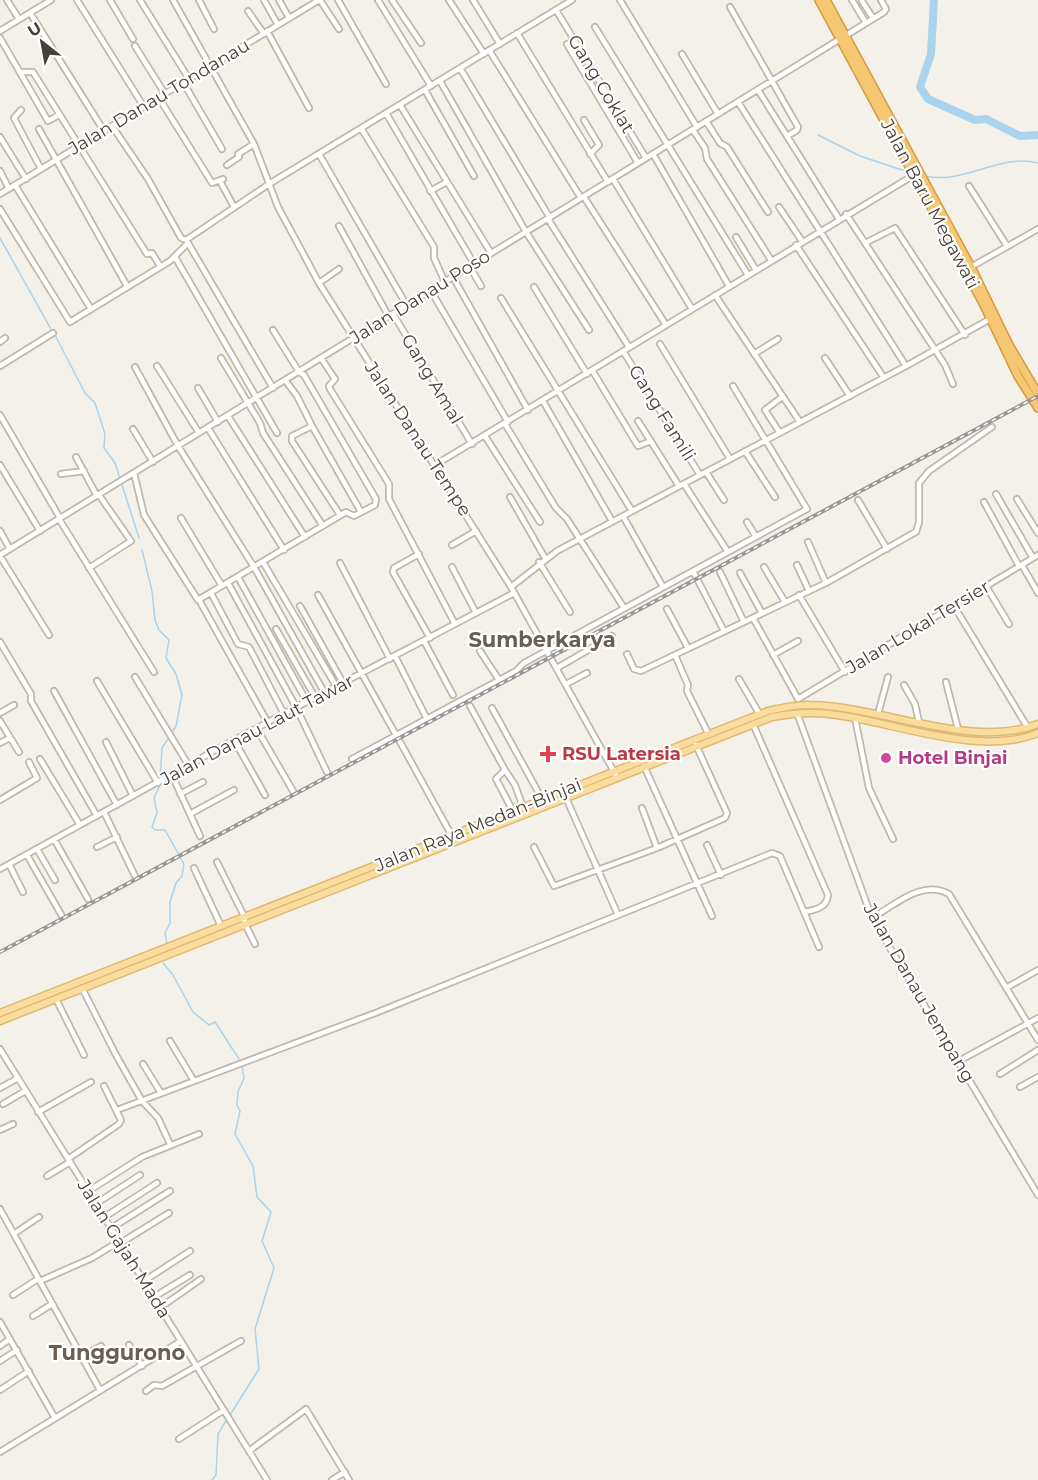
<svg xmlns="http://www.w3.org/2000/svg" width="1038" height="1480" viewBox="0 0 1038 1480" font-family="Montserrat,sans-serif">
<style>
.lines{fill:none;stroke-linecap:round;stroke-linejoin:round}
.stream{stroke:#aad3ed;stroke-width:1.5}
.river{stroke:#aad3ed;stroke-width:8}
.minor-casing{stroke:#bfb8ad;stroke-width:8}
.major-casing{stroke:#deb96e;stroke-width:9}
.highway-casing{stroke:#d69b42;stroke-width:10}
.minor{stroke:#fff;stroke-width:4.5}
.major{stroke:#f9dc9e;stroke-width:6}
.highway{stroke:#f6c772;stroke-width:7}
.rail-casing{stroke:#989898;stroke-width:4}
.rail{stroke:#fff;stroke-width:1.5;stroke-dasharray:4.5;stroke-linecap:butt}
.health-dot{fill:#e0444e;stroke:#fff;stroke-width:2}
.hotel-dot{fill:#d1479c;stroke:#fff;stroke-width:2}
.labels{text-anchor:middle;stroke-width:4.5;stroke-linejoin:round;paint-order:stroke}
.street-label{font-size:18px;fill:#484138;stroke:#fff}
.health-label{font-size:18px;font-weight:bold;fill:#be3a42;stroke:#fff;text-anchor:start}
.hotel-label{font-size:18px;font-weight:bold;fill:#b23c85;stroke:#fff;text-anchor:start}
.quarter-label{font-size:21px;font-weight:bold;fill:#6a5f50;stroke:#fff}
</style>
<rect width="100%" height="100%" fill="#f4f1ea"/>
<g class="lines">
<!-- stream -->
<path class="stream" d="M818,135L860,156L908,172
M925,176C963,185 1001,153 1038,163
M0,238L52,331
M55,335L85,393L95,403L105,434L104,448L115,463L139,538
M142,550L152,591L155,620L159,630L169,640L166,658L176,674L182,695L176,726L162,748L160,780
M160,785L154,798L157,813L152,827L155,830H165L184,864L182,876L176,883L170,902V923L165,933L167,943
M163,963L173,975L193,1012L209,1025L215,1022L239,1059
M230,1415L259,1369L255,1329L274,1268L262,1241L271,1212L257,1197L253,1166L235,1134L240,1111L237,1105L238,1092L244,1078L242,1066
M212,1480L216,1475L218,1434L227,1419"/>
<!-- river -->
<path class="river" d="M934,0L931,54L920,87L928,99L975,120L986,119L1020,136L1038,135"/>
<defs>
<path id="minor" d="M7,0L19,19
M77,0L144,107
M110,0L133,39
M140,0L189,79
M173,0L254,144L278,207L319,283L511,587L617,777
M199,0L214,29
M264,0L278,25
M279,0L289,18
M320,0L339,29
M338,0L386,84
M378,0L431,86
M392,0L421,43
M449,0L484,54
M473,0L500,44
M620,0L697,127
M852,0L866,23
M862,1L873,18
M730,7L798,127L797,130L787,136
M556,10L646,158
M248,11L264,34
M30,13L104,131
M595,27L748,275
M0,31L51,0
M267,31L309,108
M517,33L608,182
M845,36L884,12L886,9L881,0
M0,38L48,121L59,115
M567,44L638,163
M135,46L165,94
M489,50L581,198
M682,54L718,114
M460,68L550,218
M20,72H33L147,254L152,253L160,266
M440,81L526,232L589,330
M183,82L222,149
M425,90L474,176
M758,90L839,219
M159,98L212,183L223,179
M738,102L906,366
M400,105L491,253
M21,110L14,118L41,169
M386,113L474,264
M584,120L599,145L590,154
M706,121L720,143L727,147L768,212
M112,126L148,179L181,238L186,240L269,184L572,0
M361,128L434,247V258L445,282
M39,129L127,286
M693,130L705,148L707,159L771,260
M0,137L26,179
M319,154L407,306
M653,154L729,286
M227,165L239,157L238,154L254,144
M0,171L9,189
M613,179L692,309
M220,181L234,207
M15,185L91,309
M969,186L1007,246
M430,191L447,182
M0,194L319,0
M584,197L666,325
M779,207L802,241
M0,209L70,322L170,261L188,243
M846,214L945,365L953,384
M548,219L629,347
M339,226L389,317
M736,237L756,270
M188,243L273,388
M865,243L895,228L965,335
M796,245L884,378
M175,257L277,433
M470,267L481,286
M971,267L1038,229
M453,277L528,410
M319,283L339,269
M534,287L587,374
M431,291L508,422
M715,295L800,422
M501,298L632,511
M393,314L472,444
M0,342L5,338
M660,344L730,459
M623,351L700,475
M754,354L778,339
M221,358L260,423L263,433L323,526
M321,358L335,379L329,386L330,389L389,484V499L455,624
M825,358L850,396
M0,366L53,333
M157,366L199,433
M135,367L178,446L254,567L324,692
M592,370L638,446L651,441
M285,380L297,396L312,426
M198,388L218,422
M543,401L612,521
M0,415L60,518
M228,416L305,537
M638,421L679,486
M505,424L556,508L567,519L624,608
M208,428L284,550
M133,429L153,462
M780,433L765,410L782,397
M485,436L540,522
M745,451L775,497
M76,457L97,496
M0,465L40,531
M435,465L914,175
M706,472L724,500
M134,473L144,515L198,600L346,512L354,516L375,505L376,499L304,375L299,372L273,330
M61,474L84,471
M684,484L728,552
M996,494L1033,558
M510,497L545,558
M1017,499L1038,533
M858,500L887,549
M984,502L1019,566
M340,515L292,441V436L312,426L361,512
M623,516L663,587
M181,518L222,586
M59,519L154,672
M747,522L756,537
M0,531L10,549
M808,542L826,583
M452,545L476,531
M419,554L394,568L393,572L430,638
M0,555L840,39
M0,556L49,635
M263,562L336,686
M539,562L570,612
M340,563L390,659
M797,565L809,591
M1022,565L1038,593
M452,567L476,613
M764,567L785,602
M89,568L131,541L99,495
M693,571L724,631
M720,572L744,622
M740,573L762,613
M238,577L307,702
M228,583L296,707L327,772
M986,586L1009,624
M511,587L557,551L906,366L990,319
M211,593L238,644L249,647L284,714
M318,595L396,735
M799,595L845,672
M199,600L268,723
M300,606L343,683
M954,606L1028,728
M667,609L688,648
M753,618L798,699
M276,629L315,697
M424,641L453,695
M0,642L31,694V701L97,816
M480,651L499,680
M627,654L634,669L641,671L826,583L912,534L916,532L919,522V483L929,471L992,427
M675,655L688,685L687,691L708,733
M773,655L798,641
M395,656L427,719
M557,668L612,636
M135,677L189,766
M739,679L760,715
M97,681L158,783
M946,682L958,729
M566,684L587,673
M904,685L915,704L919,722
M54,691L117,805
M798,699L1038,555
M470,706L505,770L496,779L513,811
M492,708L542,799
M0,713L14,705
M797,713L872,918L1038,1195
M878,714L888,677
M855,718L869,788L893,839
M0,721L19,752
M753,724L828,895C827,908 815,910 804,912
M257,729L293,791
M234,740L265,795
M399,740L452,836
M106,742L133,796
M0,743L10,738
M40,759L80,825
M352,759L516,671L524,663L807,509L733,386
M644,766L712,916
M505,770L515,785L523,807
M172,775L200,836
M180,794L203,782
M566,798L618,915
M0,800L37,778L29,762
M642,808L657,848
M104,812L135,876
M190,814L234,790
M54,839L88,899
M707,845L721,875
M97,847L117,837
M534,847L554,886L657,848L725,818L727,813L696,745
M37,849L55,880
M27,855L62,916
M217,862L244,916L245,924L255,944
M9,864L23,892
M194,868L221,926
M0,869L234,740L514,593
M872,918C895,905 922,879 949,894L1038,1040
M82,988L116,1055L142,1101L158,1118L170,1144
M1006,988L1038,970
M56,999L84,1055
M170,1041L194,1081
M0,1049L267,1480
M957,1062L1038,1018
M143,1064L161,1093
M1000,1074L1038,1050
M1020,1087L1038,1077
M0,1088L18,1078
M3,1104L25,1091
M117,1110L378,1012L772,853L780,856L819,947
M38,1112L91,1082
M0,1130L13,1124
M68,1159L119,1124L121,1120L104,1086
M47,1176L70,1162
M87,1192L142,1157L199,1134
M94,1205L140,1175
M0,1209L100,1390
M103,1218L157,1183
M110,1229L170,1191
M15,1233L39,1217
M119,1244L169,1213
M40,1281L92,1258L118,1242
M144,1281L190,1251
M13,1295L38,1279
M154,1297L190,1275
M161,1307L201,1279
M33,1316L52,1304
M0,1322L55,1418
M129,1345L142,1366
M0,1346L10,1339
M83,1356L101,1346
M0,1361L17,1350
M0,1390L29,1371
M146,1391L154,1385L162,1386L241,1341
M179,1439L224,1410
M249,1451L306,1409L349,1480
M0,1452L181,1341
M332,1480L345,1472"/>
<path id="major" d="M0,1013L768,711C782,708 796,704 810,705C880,706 972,750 1038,724
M0,1021L772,717C793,713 815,711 837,715C896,723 980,757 1038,733"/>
<path id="highway" d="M819,0L983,303L1018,376L1038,408
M826,0L971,267L1009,345L1038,394"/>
</defs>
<!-- minor casing -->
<use href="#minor" class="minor-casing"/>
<!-- major casing -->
<use href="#major" class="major-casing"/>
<!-- highway casing -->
<use href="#highway" class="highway-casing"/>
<!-- minor -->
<use href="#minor" class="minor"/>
<!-- major -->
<use href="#major" class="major"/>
<!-- highway -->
<use href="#highway" class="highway"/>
<defs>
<path id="rail" d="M0,952L1038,396"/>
</defs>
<!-- rail casing -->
<use href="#rail" class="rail-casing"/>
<!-- rail -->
<use href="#rail" class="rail"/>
</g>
<!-- markers -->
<path class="health-dot" d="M545 745h6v6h6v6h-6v6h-6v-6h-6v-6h6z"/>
<circle class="hotel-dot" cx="886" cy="758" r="6"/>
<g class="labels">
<!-- street labels -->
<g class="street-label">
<text transform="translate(601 84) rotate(59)" y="6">Gang Coklat</text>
<text transform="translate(159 97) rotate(-31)" y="6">Jalan Danau Tondanau</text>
<text transform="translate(930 204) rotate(62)" y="6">Jalan Baru Megawati</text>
<text transform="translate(420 297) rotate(-32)" y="6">Jalan Danau Poso</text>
<text transform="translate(432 379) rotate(59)" y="6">Gang Amal</text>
<text transform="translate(662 413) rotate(58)" y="6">Gang Famili</text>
<text transform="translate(418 439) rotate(57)" y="6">Jalan Danau Tempe</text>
<text transform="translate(918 627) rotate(-31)" y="6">Jalan Lokal Tersier</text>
<text transform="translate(257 730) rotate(-28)" y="6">Jalan Danau Laut Tawar</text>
<text transform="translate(478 825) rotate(-22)" y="6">Jalan Raya Medan-Binjai</text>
<text transform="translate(919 993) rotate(60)" y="6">Jalan Danau Jempang</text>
<text transform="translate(124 1249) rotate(58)" y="6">Jalan Gajah Mada</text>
</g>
<!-- health labels -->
<g class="health-label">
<text x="562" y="760">RSU Latersia</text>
</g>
<!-- hotel labels -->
<g class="hotel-label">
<text x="898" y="764">Hotel Binjai</text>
</g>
<!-- quarter labels -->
<g class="quarter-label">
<text x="542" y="647">Sumberkarya</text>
<text x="117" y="1360">Tunggurono</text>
</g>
</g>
<!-- north arrow -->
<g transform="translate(42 42) rotate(329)" stroke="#ffffff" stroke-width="4.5" paint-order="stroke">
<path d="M0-4.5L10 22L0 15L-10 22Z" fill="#484138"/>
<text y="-9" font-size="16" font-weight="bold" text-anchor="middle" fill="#484138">U</text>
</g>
</svg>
